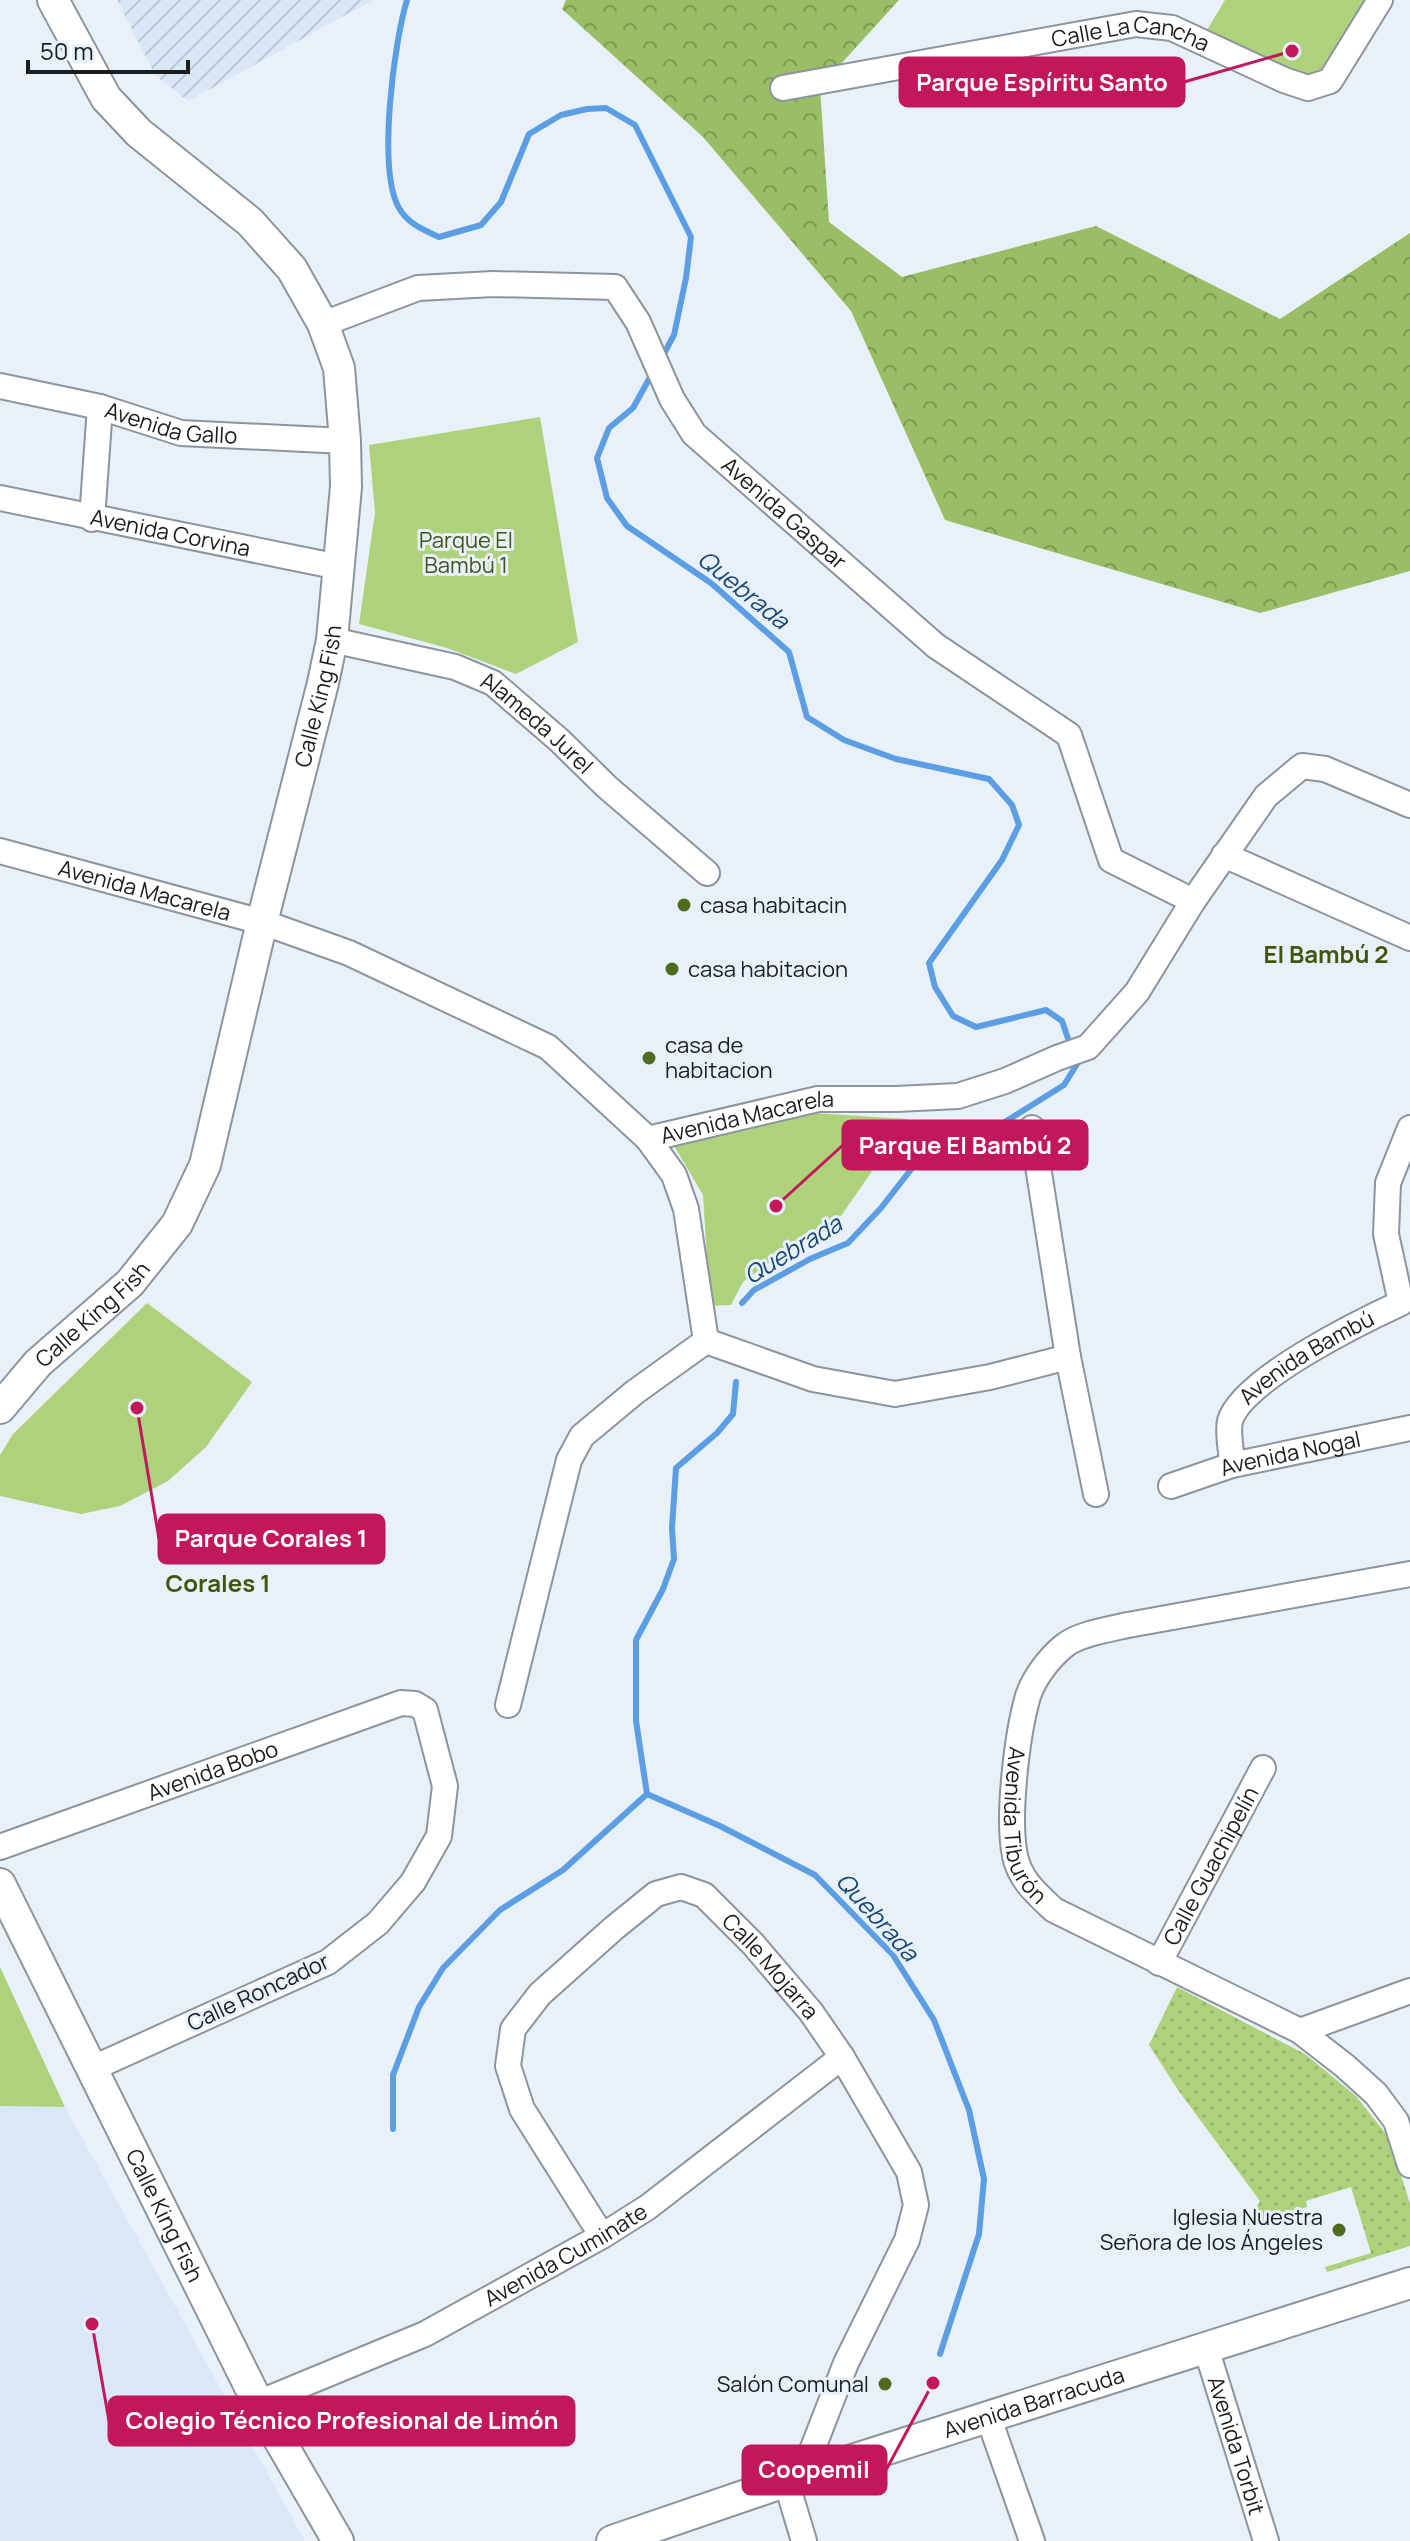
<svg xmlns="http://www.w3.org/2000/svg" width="1410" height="2541" viewBox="0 0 1410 2541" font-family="Manrope,sans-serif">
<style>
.built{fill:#d9e7f6}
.industrial{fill:url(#industrial-furrows)}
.green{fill:#add27b}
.forest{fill:url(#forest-crowns)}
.garden{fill:url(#garden-dots)}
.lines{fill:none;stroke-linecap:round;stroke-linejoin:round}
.stream{stroke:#5c9ee4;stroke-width:6}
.minor-casing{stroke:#8c949d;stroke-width:28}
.tertiary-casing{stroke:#8c949d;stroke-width:34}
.minor{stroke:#fff;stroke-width:24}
.tertiary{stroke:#fff;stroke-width:30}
.poi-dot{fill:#4e6b1f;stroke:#e8f1fa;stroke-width:3}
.labels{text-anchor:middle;stroke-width:6;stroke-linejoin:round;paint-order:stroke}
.street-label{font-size:22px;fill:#1a1d20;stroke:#e8f1fa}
.park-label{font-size:22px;fill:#3d5516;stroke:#e8f1fa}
.poi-label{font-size:22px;fill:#1a1d20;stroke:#e8f1fa;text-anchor:start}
.water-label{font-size:24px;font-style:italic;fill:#1a4876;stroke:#e8f1fa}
.neighbourhood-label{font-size:24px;font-weight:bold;fill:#3e570f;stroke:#e8f1fa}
.leader{fill:none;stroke:#c2185b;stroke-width:3}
.callout-dot{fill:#c2185b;stroke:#e8f1fa;stroke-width:3}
.callout{fill:#c2185b;stroke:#c2185b;stroke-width:3}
.callout-label{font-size:24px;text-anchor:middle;font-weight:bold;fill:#fff}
</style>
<defs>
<pattern id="industrial-furrows" width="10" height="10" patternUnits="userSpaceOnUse" patternTransform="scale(2)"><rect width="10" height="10" fill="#d9e7f6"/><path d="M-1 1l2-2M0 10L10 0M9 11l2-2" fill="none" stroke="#bac6d3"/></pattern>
<pattern id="forest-crowns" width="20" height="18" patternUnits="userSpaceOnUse" patternTransform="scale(2)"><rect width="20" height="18" fill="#99be65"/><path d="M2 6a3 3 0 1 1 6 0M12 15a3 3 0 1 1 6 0" fill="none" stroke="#7c9a53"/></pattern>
<pattern id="garden-dots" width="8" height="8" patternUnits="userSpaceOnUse" patternTransform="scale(2)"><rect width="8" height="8" fill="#add27b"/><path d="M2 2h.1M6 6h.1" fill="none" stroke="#94b46a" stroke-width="1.8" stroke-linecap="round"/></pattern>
</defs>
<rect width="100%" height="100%" fill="#e8f1fa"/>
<!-- built -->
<path class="built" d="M0,2106L65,2107L305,2541H0Z"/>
<!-- industrial -->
<path class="industrial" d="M117,0H373L188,101L155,75Z"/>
<!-- green -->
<path class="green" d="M1225,0H1365L1324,72L1313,77H1297L1207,30Z
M540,417L578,642L516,674L447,648L359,624L375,513L369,445Z
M813,1113L908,1119L841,1216L811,1240L769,1263L743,1282L731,1305L710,1306L703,1195L673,1144Z
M147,1303L252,1382L206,1447L168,1481L120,1506L81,1514L0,1496V1455L13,1434Z
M0,1967L65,2107L0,2106Z"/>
<!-- forest -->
<path class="forest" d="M566,0H899L820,87L829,222L902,277L1096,226L1280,319L1410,233V571L1260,613L945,520L851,311L703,137L562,9Z"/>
<!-- garden -->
<path class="garden" d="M1177,1987L1305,2054L1356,2096L1386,2134L1403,2181L1410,2204V2246L1327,2272L1325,2267L1371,2253L1351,2187L1306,2201L1307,2207L1246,2226L1260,2201L1178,2090L1149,2045Z"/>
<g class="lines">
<!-- stream -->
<path class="stream" d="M407,0C394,42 377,170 399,208C408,224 424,230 439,237L481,225L501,202L529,134L561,115L587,109L606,108L635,125L691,237L686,278L674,335L661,359
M653,372L633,408L609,428L597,458L607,498L627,526L711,583L789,652L807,717L844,740L896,759L989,779L1012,805L1019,825L1002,860L929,963L935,987L953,1016L976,1027L1046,1010L1062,1021L1071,1047
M742,1303L754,1290L810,1259L848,1243L881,1208L923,1154L995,1128L1064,1085L1077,1064L1075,1058
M647,1794L720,1826L815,1875L893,1955L934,2020L969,2110L984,2179L979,2234L940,2354
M647,1794L636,1721V1640L663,1589L674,1559L672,1528L676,1468L717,1433L733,1414L736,1382
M393,2129V2075L419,2007L443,1968L500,1910L563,1870L647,1794"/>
<defs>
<g id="minor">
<path id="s1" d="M783,88L1136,24L1172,28L1284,80L1308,88L1330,81L1380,0"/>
<path id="s2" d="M323,324L418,288L493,284L615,287L638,322L672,399L694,434L936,646L1069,735L1111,860L1193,901"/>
<path id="s3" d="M0,386L100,407L181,433L345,441"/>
<path id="s4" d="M0,498L339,567"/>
<path d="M92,519L100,407"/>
<path id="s5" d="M332,640L455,667L493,683L559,740L607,787L707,873"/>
<path id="s6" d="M0,851L262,922L349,953L548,1047L648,1139L674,1175L686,1209L706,1341L635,1392L582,1436L569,1460L508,1705"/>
<path d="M1224,855L1410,938"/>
<path d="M1032,1128L1068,1357L1096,1494"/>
<path id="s7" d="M648,1139L818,1099H896L958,1096L1005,1081L1057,1058L1088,1047L1137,992L1193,901L1266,796L1302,766L1325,769L1410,805"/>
<path d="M706,1341L813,1379L895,1394L990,1377L1068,1357"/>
<path id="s8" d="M1232,1465C1232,1452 1227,1433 1230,1421C1241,1380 1362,1321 1401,1303L1386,1234L1388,1183L1410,1128"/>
<path id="s9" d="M1171,1486L1232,1465L1410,1428"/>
<path id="s10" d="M1410,1574L1128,1625C1110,1629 1078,1634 1064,1646C1049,1658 1034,1678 1028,1696C1017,1734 1007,1817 1015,1856C1020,1880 1037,1894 1054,1910L1300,2031L1345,2066L1376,2094L1396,2121L1410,2165"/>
<path id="s11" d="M0,1847L401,1703L415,1704L425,1710L445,1786L439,1836L413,1882L378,1923L328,1962L91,2069"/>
<path id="s12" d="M1159,1963L1263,1768"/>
<path d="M1300,2031L1410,1991"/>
<path id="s13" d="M602,2236L522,2109L508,2066L513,2029L540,1994L614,1928L656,1894L681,1887L704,1895L753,1944L811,2012L842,2057L909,2172L916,2205L907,2240L846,2363L802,2476"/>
<path id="s14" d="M1206,2348L1266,2541"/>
<path id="s15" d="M258,2403L425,2334L602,2236L648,2207L842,2057"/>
<path d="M988,2416L1032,2541"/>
<path d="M786,2481L804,2541"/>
</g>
<g id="tertiary">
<path id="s16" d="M0,1408L38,1363L130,1283L177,1224L205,1165L262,922L323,683L332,640L346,487L345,441L339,368L323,324L292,269L250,222L139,133L106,98L53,0"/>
<path id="s17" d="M0,1884L258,2403L338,2541"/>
<path id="s18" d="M612,2541L802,2476L1410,2283"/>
</g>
</defs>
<!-- minor casing -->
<use href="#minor" class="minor-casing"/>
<!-- tertiary casing -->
<use href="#tertiary" class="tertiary-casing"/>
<!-- minor -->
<use href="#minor" class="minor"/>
<!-- tertiary -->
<use href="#tertiary" class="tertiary"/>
</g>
<!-- markers -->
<g class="poi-dot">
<circle cx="684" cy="905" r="8"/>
<circle cx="672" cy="969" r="8"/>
<circle cx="649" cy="1058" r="8"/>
<circle cx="1339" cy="2230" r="8"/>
<circle cx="885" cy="2384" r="8"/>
</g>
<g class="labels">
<!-- street labels -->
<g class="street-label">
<text dy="8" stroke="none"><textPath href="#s1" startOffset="354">Calle La Cancha</textPath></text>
<text dy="8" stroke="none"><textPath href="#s3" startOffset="176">Avenida Gallo</textPath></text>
<text dy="8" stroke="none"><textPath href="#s2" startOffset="586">Avenida Gaspar</textPath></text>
<text dy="8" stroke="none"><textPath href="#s4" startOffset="174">Avenida Corvina</textPath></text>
<text dy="8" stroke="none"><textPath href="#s16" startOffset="804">Calle King Fish</textPath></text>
<text dy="8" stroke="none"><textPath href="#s5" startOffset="226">Alameda Jurel</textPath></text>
<text dy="8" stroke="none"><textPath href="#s6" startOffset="150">Avenida Macarela</textPath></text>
<text dy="8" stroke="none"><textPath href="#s7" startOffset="102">Avenida Macarela</textPath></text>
<text dy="8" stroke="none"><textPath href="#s16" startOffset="132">Calle King Fish</textPath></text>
<text dy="8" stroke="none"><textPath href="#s8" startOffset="146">Avenida Bambú</textPath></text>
<text dy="8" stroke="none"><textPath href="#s9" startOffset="124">Avenida Nogal</textPath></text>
<text dy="8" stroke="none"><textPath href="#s11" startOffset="226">Avenida Bobo</textPath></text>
<text dy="8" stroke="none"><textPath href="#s10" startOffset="550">Avenida Tiburón</textPath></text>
<text dy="8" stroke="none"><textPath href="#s12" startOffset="110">Calle Guachipelín</textPath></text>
<text dy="8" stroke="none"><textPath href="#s13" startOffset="578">Calle Mojarra</textPath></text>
<text transform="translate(258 1992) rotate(-25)" y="8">Calle Roncador</text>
<text dy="8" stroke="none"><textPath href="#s17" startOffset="370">Calle King Fish</textPath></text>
<text dy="8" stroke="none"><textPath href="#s15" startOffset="342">Avenida Cuminate</textPath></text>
<text dy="8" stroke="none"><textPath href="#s18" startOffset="444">Avenida Barracuda</textPath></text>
<text dy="8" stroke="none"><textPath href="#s14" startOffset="102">Avenida Torbit</textPath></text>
</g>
<!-- park labels -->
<g class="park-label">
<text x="466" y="548">Parque El<tspan x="466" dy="25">Bambú 1</tspan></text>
</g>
<!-- poi labels -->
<g class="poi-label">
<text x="700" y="913">casa habitacin</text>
<text x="688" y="977">casa habitacion</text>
<text x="665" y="1053">casa de<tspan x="665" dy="25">habitacion</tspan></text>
<text x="1323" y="2225" text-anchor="end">Iglesia Nuestra<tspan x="1323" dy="25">Señora de los Ángeles</tspan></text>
<text x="869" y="2392" text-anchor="end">Salón Comunal</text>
</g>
<!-- water labels -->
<g class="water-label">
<text transform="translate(743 590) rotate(39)" y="8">Quebrada</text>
<text transform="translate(793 1250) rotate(-31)" y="8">Quebrada</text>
<text transform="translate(877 1917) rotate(48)" y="8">Quebrada</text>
</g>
<!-- neighbourhood labels -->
<g class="neighbourhood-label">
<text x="1326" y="963">El Bambú 2</text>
<text x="218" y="1592">Corales 1</text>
</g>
</g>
<!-- callouts -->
<path class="leader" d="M1292 51L1184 82M776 1206L843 1145M137 1408L159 1539M92 2324L109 2421M933 2383L886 2470"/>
<g class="callout-dot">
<circle cx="1292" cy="51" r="8"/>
<circle cx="776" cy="1206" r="8"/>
<circle cx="137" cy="1408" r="8"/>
<circle cx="92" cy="2324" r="8"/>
<circle cx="933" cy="2383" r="8"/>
</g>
<g class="callout">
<rect x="900" y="58" width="284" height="48" rx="8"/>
<rect x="843" y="1121" width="244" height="48" rx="8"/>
<rect x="159" y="1515" width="225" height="48" rx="8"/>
<rect x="109" y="2397" width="465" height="48" rx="8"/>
<rect x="743" y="2446" width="143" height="48" rx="8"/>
</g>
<g class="callout-label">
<text x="1042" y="91">Parque Espíritu Santo</text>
<text x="965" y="1154">Parque El Bambú 2</text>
<text x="271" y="1547">Parque Corales 1</text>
<text x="342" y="2429">Colegio Técnico Profesional de Limón</text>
<text x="814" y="2478">Coopemil</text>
</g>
<!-- scale -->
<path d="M28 60v12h160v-12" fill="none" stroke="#1a1d20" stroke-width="4"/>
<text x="40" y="60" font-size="24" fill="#1a1d20" stroke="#e8f1fa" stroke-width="6" paint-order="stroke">50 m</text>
</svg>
